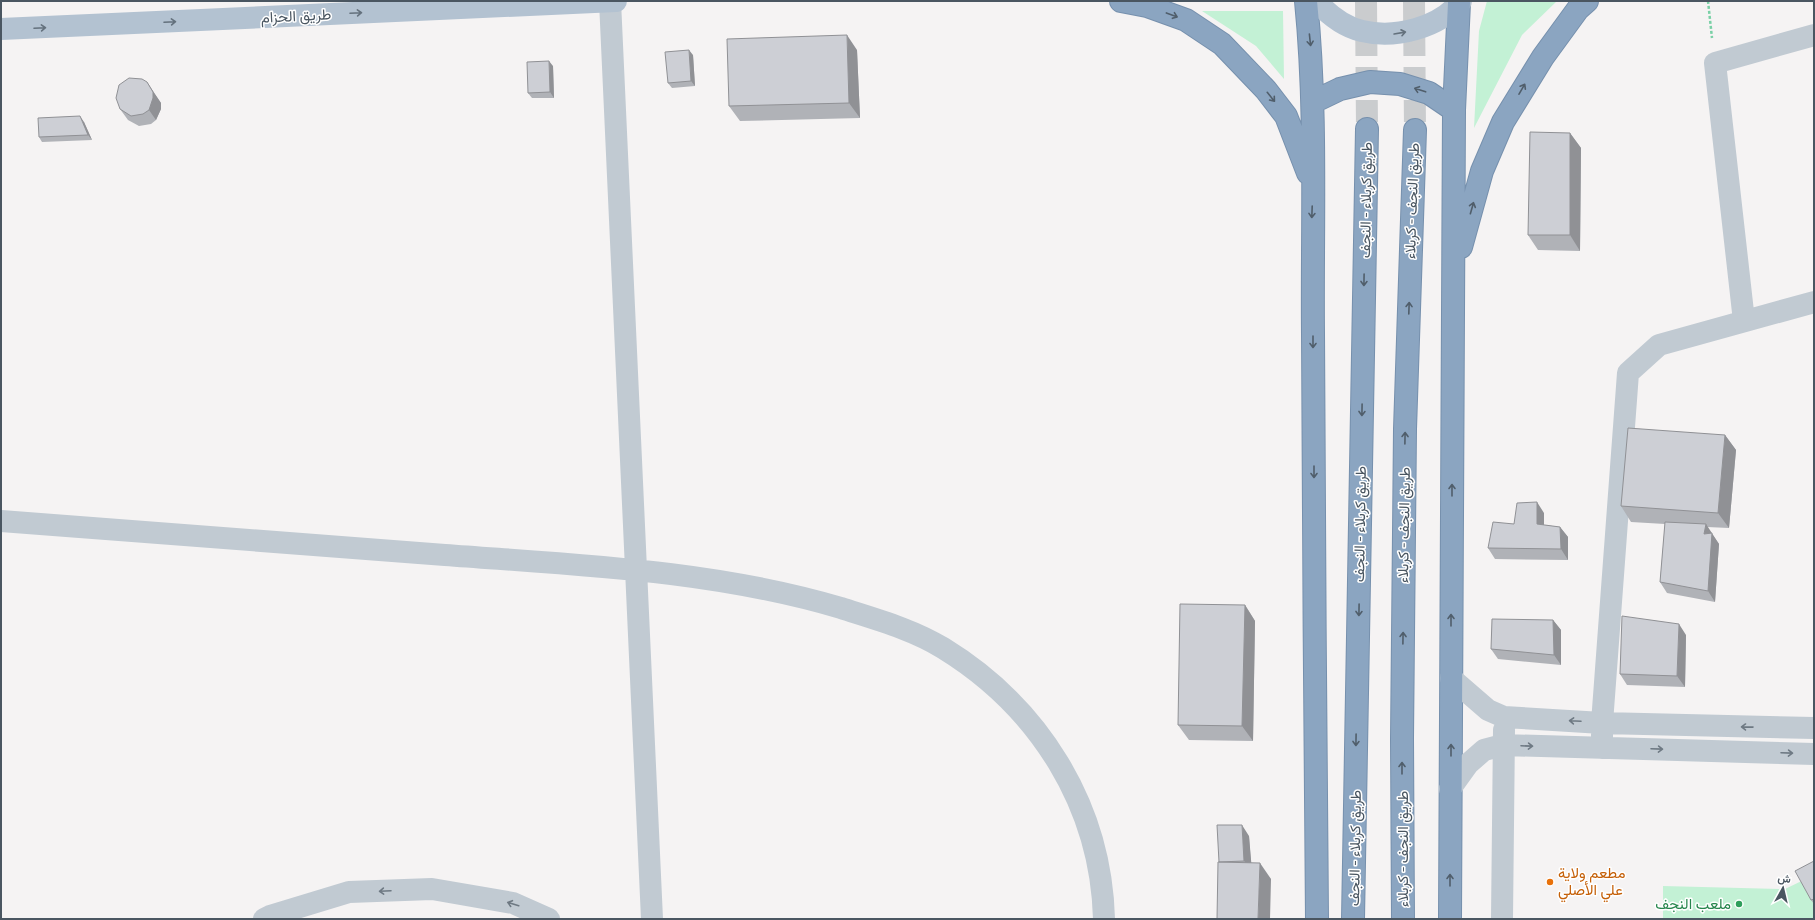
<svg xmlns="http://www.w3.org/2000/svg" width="1815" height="920" viewBox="0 0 1815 920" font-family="Karla,Vazirmatn,sans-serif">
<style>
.green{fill:#c3f1d5}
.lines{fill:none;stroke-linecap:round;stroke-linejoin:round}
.highway-tunnel{stroke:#caccce;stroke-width:22;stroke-dasharray:22 11;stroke-linecap:butt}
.highway-casing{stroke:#7690ad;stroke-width:24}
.path{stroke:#7ad0a6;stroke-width:2.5;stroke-dasharray:3 2;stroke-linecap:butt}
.minor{stroke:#c1cad2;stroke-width:22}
.major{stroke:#b3c2d1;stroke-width:22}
.highway{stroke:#8ba5c1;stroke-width:22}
.wall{fill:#b0b2b7}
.shaded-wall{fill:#909195}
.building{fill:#cdcfd5;stroke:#909195}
.oneway{stroke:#64717d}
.oneway2{stroke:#505e6b}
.oneway3{stroke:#6e7983}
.food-dot{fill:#e8710a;stroke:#fff;stroke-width:1.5}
.leisure-dot{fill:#2e9e5b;stroke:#fff;stroke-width:1.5}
.labels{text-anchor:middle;stroke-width:3;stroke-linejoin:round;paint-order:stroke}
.street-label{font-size:15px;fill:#4a5661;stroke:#fff}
.food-label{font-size:15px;fill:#c56008;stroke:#fff;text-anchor:start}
.leisure-label{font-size:15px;fill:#27864d;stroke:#fff;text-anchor:end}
</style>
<rect width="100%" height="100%" fill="#f5f3f3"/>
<!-- green -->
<path class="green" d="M1487,1H1557L1522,35L1474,128L1479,31Z
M1202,11H1283L1284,79L1256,46Z
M1814,875V919H1663V886L1785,889Z"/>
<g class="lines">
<!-- highway-tunnel -->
<path class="highway-tunnel" d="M1366,1L1367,129
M1414,1L1415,130"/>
<defs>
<path id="highway" d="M1121,1L1147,6L1186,20L1222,44L1266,90L1286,116L1308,173
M1306,1C1317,111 1312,222 1313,333C1314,528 1315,724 1317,919
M1313,102L1340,89L1370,82L1400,84L1429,93L1454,110
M1461,247L1482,171L1503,122L1543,57L1578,9L1587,1
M1353,919L1367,129
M1403,919L1402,739L1405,429L1415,130
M1450,919L1454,110L1459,3"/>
</defs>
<!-- highway casing -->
<use href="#highway" class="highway-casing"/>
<!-- path -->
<path class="path" d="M1708,1L1712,38"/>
<!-- minor -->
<path class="minor" d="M610,1L652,919
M1744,321L1715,63L1814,35
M1,521C149,533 297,544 445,555C578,565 713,570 841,608C875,619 912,629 943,648C1039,707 1101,805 1104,919
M1451,678L1488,710L1504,717L1602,723L1814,728
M1602,748V723L1628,373L1659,345L1814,302
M1450,789L1468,764L1484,750L1503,745L1814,754
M264,919L270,916L349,892L432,889L513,903L549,919
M1502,919L1504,730"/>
<!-- major -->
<path class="major" d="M1316,1C1328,14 1344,27 1362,31C1395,39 1439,28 1461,1
M1,29L616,1"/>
<!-- highway -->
<use href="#highway" class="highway"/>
</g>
<!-- wall -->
<path class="wall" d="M857,50L860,118L740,121L729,106Z
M693,55L695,86L672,88L668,83Z
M553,66L554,98H532L528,93Z
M154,93L161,103V109L156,120L151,124L139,126L128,120L120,109Z
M84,122L92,140L42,142L39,137Z
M1570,133L1581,148L1580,251L1538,250L1528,235Z
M1725,435L1736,450L1729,528L1707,527L1719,544L1715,602L1667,593L1660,582L1665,524L1631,522L1621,506Z
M1544,513V525L1560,527L1568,537V560L1495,559L1488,548L1514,524Z
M1245,605L1255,621L1253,741L1189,740L1178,725Z
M1553,620L1561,630V665L1498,659L1491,649Z
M1686,635L1685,687L1627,685L1620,674Z
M1249,836L1251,863L1271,879L1219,862Z
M1814,861V904L1811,900Z"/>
<!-- shaded-wall -->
<path class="shaded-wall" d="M847,35L857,50L860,118L849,103Z
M689,50L693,55L695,86L691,81Z
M549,61L553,66L554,98L550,92Z
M147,82L161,103V109L156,120L149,110Z
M80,116L84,122L92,140L88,135Z
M1570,133L1581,148L1580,251L1570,235Z
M1725,435L1736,450L1729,528L1718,513Z
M1537,502L1544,513V535L1537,524Z
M1706,524L1719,544L1715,602L1708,591L1704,534Z
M1560,527L1568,537V560L1561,549Z
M1245,605L1255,621L1253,741L1242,726Z
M1553,620L1561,630V665L1554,655Z
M1679,624L1686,635L1685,687L1677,676Z
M1242,825L1249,836L1252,871L1244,861Z
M1260,863L1271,879L1270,919H1258Z"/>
<!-- building -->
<path class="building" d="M847,35L849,103L729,106L727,39Z
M689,50L691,81L668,83L665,52Z
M549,61L550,92L528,93L527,62Z
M129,78L142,79L147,82L153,92V98L149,110L143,114L131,116L120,109L116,98L119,85Z
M80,116L88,135L39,137L38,118Z
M1530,132L1570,133V235H1528Z
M1628,428L1725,435L1718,513L1621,506Z
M1537,502V524L1560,527L1561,549L1488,548L1493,522L1514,524L1517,503Z
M1665,522L1706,524L1704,534L1712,533L1708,591L1660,582Z
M1180,604L1245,605L1242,726L1178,725Z
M1622,616L1679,624L1677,676L1620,674Z
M1492,619L1553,620L1554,655L1491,649Z
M1217,825H1242L1244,861L1219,862Z
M1814,861V899L1811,900L1795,871Z
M1218,862L1260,863L1258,919H1217Z"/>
<!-- one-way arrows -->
<defs><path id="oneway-shaft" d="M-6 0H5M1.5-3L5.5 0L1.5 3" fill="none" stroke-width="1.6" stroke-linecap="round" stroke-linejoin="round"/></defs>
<g class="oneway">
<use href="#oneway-shaft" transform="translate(356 13) rotate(-3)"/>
<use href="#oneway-shaft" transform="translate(170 22) rotate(-3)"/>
<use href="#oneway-shaft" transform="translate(40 28) rotate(-3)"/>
<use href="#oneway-shaft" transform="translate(1400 33) rotate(-10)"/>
</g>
<g class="oneway2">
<use href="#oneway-shaft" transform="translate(1172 15) rotate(20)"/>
<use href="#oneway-shaft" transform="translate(1310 40) rotate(84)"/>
<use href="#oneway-shaft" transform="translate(1522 89) rotate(-60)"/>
<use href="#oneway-shaft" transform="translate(1420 90) rotate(-162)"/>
<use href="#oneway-shaft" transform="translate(1271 97) rotate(51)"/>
<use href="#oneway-shaft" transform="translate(1472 208) rotate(-74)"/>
<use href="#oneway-shaft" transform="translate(1312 212) rotate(92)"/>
<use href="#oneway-shaft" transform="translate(1364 280) rotate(91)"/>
<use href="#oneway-shaft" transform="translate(1409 308) rotate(-88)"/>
<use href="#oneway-shaft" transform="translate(1313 342) rotate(90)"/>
<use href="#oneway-shaft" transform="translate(1362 410) rotate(91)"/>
<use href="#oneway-shaft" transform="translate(1405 438) rotate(-89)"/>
<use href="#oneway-shaft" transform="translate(1314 472) rotate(90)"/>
<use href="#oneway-shaft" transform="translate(1452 490) rotate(-90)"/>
<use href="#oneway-shaft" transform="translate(1359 610) rotate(91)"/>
<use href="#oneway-shaft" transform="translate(1451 620) rotate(-90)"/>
<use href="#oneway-shaft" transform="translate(1403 638) rotate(-89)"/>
<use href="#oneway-shaft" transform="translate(1356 740) rotate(91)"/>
<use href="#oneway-shaft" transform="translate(1451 750) rotate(-90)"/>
<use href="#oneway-shaft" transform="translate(1402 768) rotate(-90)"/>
<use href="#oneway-shaft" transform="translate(1450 880) rotate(-90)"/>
</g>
<g class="oneway3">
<use href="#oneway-shaft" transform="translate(1575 721) rotate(-177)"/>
<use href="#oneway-shaft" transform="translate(1747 727) rotate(-179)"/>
<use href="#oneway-shaft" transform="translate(1527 746) rotate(2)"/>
<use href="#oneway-shaft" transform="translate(1657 749) rotate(2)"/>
<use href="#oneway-shaft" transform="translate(1787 753) rotate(2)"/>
<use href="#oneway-shaft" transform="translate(385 891) rotate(177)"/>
<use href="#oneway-shaft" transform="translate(513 904) rotate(-163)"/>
</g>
<!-- markers -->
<circle class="food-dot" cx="1550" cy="882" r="4"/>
<circle class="leisure-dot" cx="1739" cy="904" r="4"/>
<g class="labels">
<!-- street labels -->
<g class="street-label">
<text transform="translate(296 16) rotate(-3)" y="5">طريق الحزام</text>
<text transform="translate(1366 200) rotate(-89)" y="5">طريق کربلاء - النجف</text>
<text transform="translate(1412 201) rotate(-88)" y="5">طريق النجف - کربلاء</text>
<text transform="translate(1360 524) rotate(-89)" y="5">طريق کربلاء - النجف</text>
<text transform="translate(1404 525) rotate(-89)" y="5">طريق النجف - کربلاء</text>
<text transform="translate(1355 848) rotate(-89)" y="5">طريق کربلاء - النجف</text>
<text transform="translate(1403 849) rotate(-90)" y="5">طريق النجف - کربلاء</text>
</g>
<!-- food labels -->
<g class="food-label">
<text x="1558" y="878">مطعم ولاية<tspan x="1558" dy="17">علي الأصلي</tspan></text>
</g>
<!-- leisure labels -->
<g class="leisure-label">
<text x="1731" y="909">ملعب النجف</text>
</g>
</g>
<!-- border -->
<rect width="1815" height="920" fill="none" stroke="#4a5661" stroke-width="4"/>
<!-- north arrow -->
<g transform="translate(1783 888) rotate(8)" stroke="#ffffff" stroke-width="3" paint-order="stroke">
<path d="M0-3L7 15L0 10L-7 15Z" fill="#4a5661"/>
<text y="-6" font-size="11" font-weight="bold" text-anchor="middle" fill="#4a5661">ش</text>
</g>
</svg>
